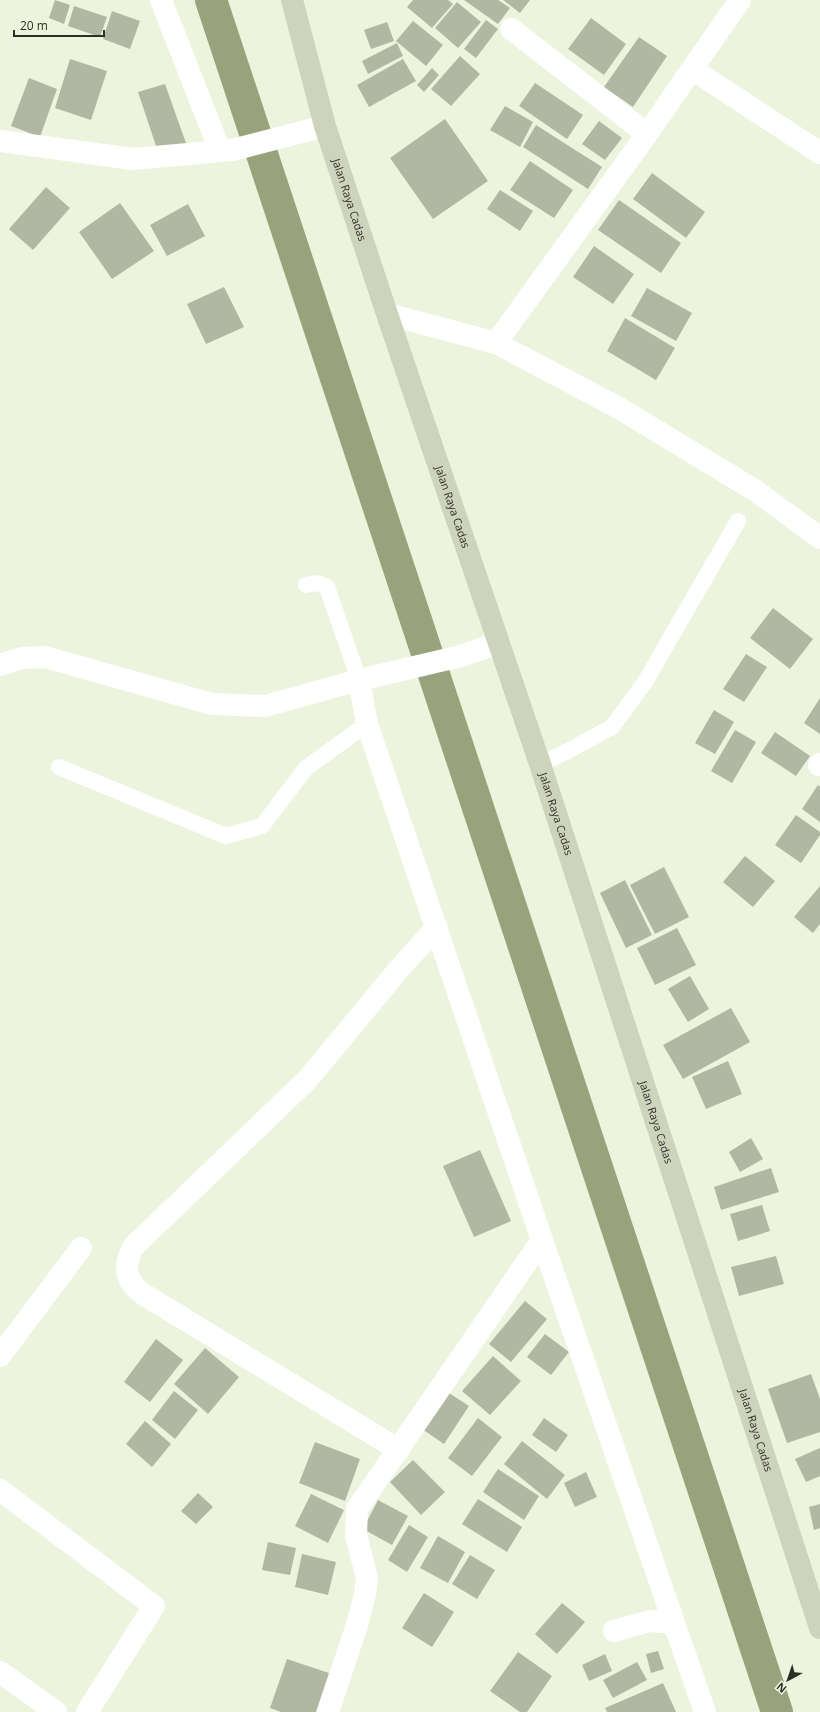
<svg xmlns="http://www.w3.org/2000/svg" width="820" height="1712" viewBox="0 0 820 1712" font-family="'Open Sans',sans-serif">
<style>
.lines{fill:none;stroke-linecap:round;stroke-linejoin:round}
.canal{stroke:#99a37b;stroke-width:32}
.building{fill:#b1b7a2}
.lane{stroke:#fff;stroke-width:16}
.street{stroke:#fff;stroke-width:22}
.secondary{stroke:#ced3bc;stroke-width:22}
.labels{text-anchor:middle;stroke-width:3;stroke-linejoin:round;paint-order:stroke}
.street-label{font-size:11px;fill:#2d2f27;stroke:#edf4de}
</style>
<rect width="100%" height="100%" fill="#edf4de"/>
<g class="lines">
<!-- canal -->
<path class="canal" d="M211,0L777,1712"/>
</g>
<!-- building -->
<path class="building" d="M55,0L70,5L64,24L49,18Z
M413,0H448L453,4L432,28L407,7Z
M464,0H498L510,8L498,24Z
M503,0H530L520,13Z
M457,2L481,22L458,48L435,28Z
M74,6L107,17L100,37L68,26Z
M112,11L140,21L130,49L103,39Z
M591,18L626,44L604,75L568,49Z
M486,20L498,29L476,58L464,49Z
M413,21L443,45L426,66L396,41Z
M387,22L394,41L371,49L364,30Z
M639,37L667,56L633,107L604,87Z
M397,43L403,56L368,74L362,61Z
M460,56L480,74L451,106L431,89Z
M70,59L107,71L91,120L55,108Z
M403,59L416,81L369,107L357,85Z
M432,68L439,75L424,92L417,85Z
M29,78L57,89L40,137L11,126Z
M535,83L583,115L567,139L519,106Z
M165,84L187,146L159,155L138,92Z
M505,106L533,122L520,147L490,130Z
M445,119L488,181L433,219L390,158Z
M599,121L622,138L605,160L582,144Z
M536,125L602,167L588,189L523,147Z
M530,161L573,190L554,218L510,190Z
M652,173L705,212L686,238L633,199Z
M46,187L70,208L33,250L9,229Z
M500,190L533,211L520,231L487,209Z
M619,200L681,243L661,273L598,230Z
M120,203L154,251L112,279L79,232Z
M188,204L205,236L167,256L150,225Z
M594,246L634,274L613,304L573,277Z
M224,287L244,327L206,344L187,304Z
M647,288L692,313L676,341L631,316Z
M625,318L675,348L656,380L607,351Z
M773,608L813,639L790,669L750,638Z
M746,654L767,667L744,702L723,689Z
M820,698V734L804,723Z
M714,710L734,722L715,754L695,743Z
M735,730L756,742L732,783L711,771Z
M775,732L810,756L796,776L761,753Z
M818,785L820,787V822L802,809Z
M796,815L820,832V835L801,863L775,845Z
M745,856L775,881L753,907L723,882Z
M664,867L689,917L655,934L630,885Z
M625,880L652,935L626,948L600,893Z
M820,886V924L813,933L794,917Z
M677,928L696,965L655,985L637,948Z
M690,976L709,1009L688,1022L668,989Z
M731,1008L750,1042L683,1079L663,1045Z
M728,1061L742,1094L706,1109L692,1077Z
M751,1138L763,1159L740,1172L729,1152Z
M480,1150L511,1221L474,1237L443,1166Z
M771,1168L779,1192L721,1210L714,1187Z
M762,1205L770,1231L738,1241L730,1214Z
M776,1256L784,1284L739,1296L731,1267Z
M525,1301L547,1319L511,1362L489,1344Z
M545,1334L569,1352L551,1375L527,1357Z
M156,1339L183,1360L150,1402L124,1382Z
M205,1348L239,1377L208,1414L174,1384Z
M493,1356L521,1381L490,1415L462,1391Z
M811,1374L820,1399V1432L787,1443L768,1389Z
M174,1391L198,1410L175,1439L152,1420Z
M446,1391L469,1406L444,1444L422,1429Z
M478,1418L502,1437L472,1476L448,1458Z
M544,1418L568,1435L556,1452L532,1435Z
M145,1421L171,1444L152,1467L126,1444Z
M522,1441L565,1475L547,1499L504,1464Z
M315,1442L360,1459L345,1501L299,1483Z
M820,1448V1476L806,1482L795,1459Z
M413,1460L445,1492L421,1515L390,1482Z
M498,1469L539,1496L524,1520L483,1492Z
M586,1472L597,1497L575,1507L564,1483Z
M198,1493L213,1507L196,1524L181,1511Z
M311,1494L344,1510L328,1543L295,1526Z
M478,1499L522,1527L507,1552L462,1524Z
M378,1500L408,1516L392,1545L363,1529Z
M820,1504V1528L814,1530L809,1507Z
M409,1525L428,1537L407,1572L388,1560Z
M438,1536L465,1552L448,1583L420,1568Z
M268,1542L296,1548L290,1575L262,1570Z
M302,1554L336,1562L328,1595L295,1587Z
M470,1555L495,1570L477,1599L452,1584Z
M424,1593L454,1612L432,1647L402,1628Z
M562,1603L585,1622L557,1654L535,1634Z
M658,1651L664,1669L651,1673L646,1654Z
M518,1652L552,1676L527,1712H520L490,1691Z
M605,1654L612,1671L589,1681L582,1665Z
M287,1659L329,1673L316,1712H281L270,1708Z
M637,1662L647,1680L613,1698L603,1680Z
M663,1683L676,1712H607L605,1708Z"/>
<g class="lines">
<!-- lane -->
<path class="lane" d="M306,585L317,583L327,587L359,680
M540,764L564,753L612,727L645,682L738,521
M59,767L226,836L262,826L306,768L367,724"/>
<!-- street -->
<path class="street" d="M161,0L220,151
M511,29L647,134
M692,69L820,153
M0,141L133,159L232,150L325,126
M387,314L496,343L619,408L756,491L820,538
M496,343L647,134L740,0
M0,665L22,658L45,657L212,704L265,706L359,680L461,656L498,643
M359,680L367,724L542,1240L674,1623
M819,765L820,764
M0,1356L81,1248
M399,1450L143,1294C124,1280 123,1265 134,1246L307,1080L399,969L437,927
M0,1490L154,1606L87,1712
M614,1631L650,1621L674,1623L705,1712
M0,1672L56,1712
M328,1712L357,1625L365,1594L367,1578L356,1535L357,1509L542,1240"/>
<!-- secondary -->
<path class="secondary" id="s1" d="M292,0L325,126L387,314L540,764L820,1628"/>
</g>
<g class="labels">
<!-- street labels -->
<g class="street-label">
<text dy="4" stroke="none"><textPath href="#s1" startOffset="208">Jalan Raya Cadas</textPath></text>
<text dy="4" stroke="none"><textPath href="#s1" startOffset="532">Jalan Raya Cadas</textPath></text>
<text dy="4" stroke="none"><textPath href="#s1" startOffset="856">Jalan Raya Cadas</textPath></text>
<text dy="4" stroke="none"><textPath href="#s1" startOffset="1180">Jalan Raya Cadas</textPath></text>
<text dy="4" stroke="none"><textPath href="#s1" startOffset="1504">Jalan Raya Cadas</textPath></text>
</g>
</g>
<!-- north arrow -->
<g transform="translate(788 1680) rotate(220)" stroke="#edf4de" stroke-width="3" paint-order="stroke">
<path d="M0-3L7 15L0 10L-7 15Z" fill="#2d2f27"/>
<text y="-6" font-size="11" font-weight="bold" text-anchor="middle" fill="#2d2f27">N</text>
</g>
<!-- scale -->
<path d="M14 30v6h90v-6" fill="none" stroke="#2d2f27" stroke-width="2"/>
<text x="20" y="30" font-size="12" fill="#2d2f27" stroke="#edf4de" stroke-width="3" paint-order="stroke">20 m</text>
</svg>
